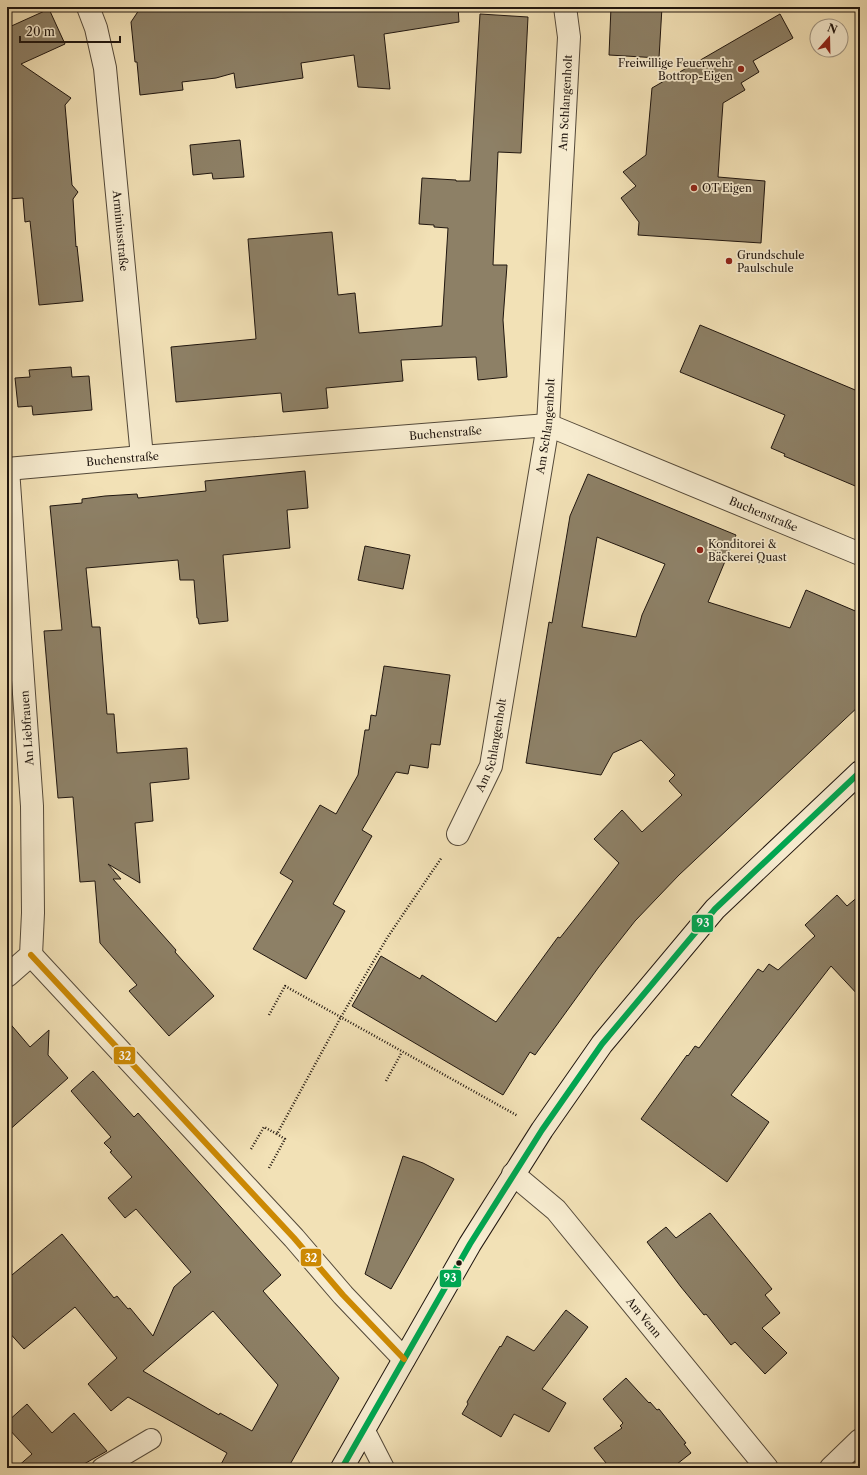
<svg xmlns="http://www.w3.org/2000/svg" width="867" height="1475" viewBox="0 0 867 1475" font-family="'Libre Caslon Text',serif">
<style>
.building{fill:#8d8066;stroke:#20160f;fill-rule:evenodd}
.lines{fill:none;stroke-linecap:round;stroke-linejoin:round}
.lane-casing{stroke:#544939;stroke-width:22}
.street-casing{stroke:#544939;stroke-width:24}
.secondary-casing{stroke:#20160f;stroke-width:24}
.path{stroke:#20160f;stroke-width:2.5;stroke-dasharray:1 2;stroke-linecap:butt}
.lane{stroke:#f7ecd0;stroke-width:20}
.street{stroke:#f7ecd0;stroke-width:22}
.secondary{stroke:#f7ecd0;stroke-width:22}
.bus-1-casing{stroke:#f7ecd0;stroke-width:9}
.bus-2-casing{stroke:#f7ecd0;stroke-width:9}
.bus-1{stroke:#00a651;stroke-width:6}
.bus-2{stroke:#cc8903;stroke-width:6}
.poi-dot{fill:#8f2418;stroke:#f7ecd0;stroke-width:1.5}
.bus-dot{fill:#20160f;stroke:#f7ecd0;stroke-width:1.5}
.labels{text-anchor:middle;stroke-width:3.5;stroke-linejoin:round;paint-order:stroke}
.poi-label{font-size:11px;fill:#20160f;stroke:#f7ecd0;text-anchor:start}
.street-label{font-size:11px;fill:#20160f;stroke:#f7ecd0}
.line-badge{stroke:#f7ecd0;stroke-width:1.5}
.badge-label{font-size:11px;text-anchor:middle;font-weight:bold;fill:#fff}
</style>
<rect width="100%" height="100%" fill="#f2e1b6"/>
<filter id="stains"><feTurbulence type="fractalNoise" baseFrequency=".005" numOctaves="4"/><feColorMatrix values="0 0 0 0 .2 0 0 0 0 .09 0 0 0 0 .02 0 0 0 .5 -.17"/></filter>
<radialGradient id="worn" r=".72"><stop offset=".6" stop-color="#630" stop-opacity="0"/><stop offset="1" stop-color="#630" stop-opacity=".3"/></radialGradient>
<!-- building -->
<path class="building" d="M141,7H458L459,22L384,34L390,89L358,87L354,55L301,63L303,78L236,88L234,73L216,78L182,82L183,90L140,95L137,62H135L131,22Z
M611,7H662L659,58L609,55Z
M49,9L65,44L21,64L71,98L65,105L72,185L78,192L73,199L76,247L77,246L83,301L39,305L30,221L25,222L23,198L7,199V28Z
M480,14L528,17L521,153L498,152L493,265H507L503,320L507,377L478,380L476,357L401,360L403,381L326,388L328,408L283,412L281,393L176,402L171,347L256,339L248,239L332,232L338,295L355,293L359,333L442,326L448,228L434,227V225L419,224L422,178L456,180V181H470Z
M780,14L793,38L753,61L759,72L741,83L745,90L723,103L721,131L718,177L765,181L761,243L638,235L639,222L621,198L636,186L623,172L646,155L652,88Z
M240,140L244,177L213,179L212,173L193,175L190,145Z
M700,325L860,392V488L784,456L785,454L771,448L785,415L680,372Z
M71,367L72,377L89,376L92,410L33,415L32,406L18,407L15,378L30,377L29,370Z
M305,471L308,508L287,510L290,548L223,555L228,621L199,624L198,618H197L194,580H180L178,560L86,568L92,627H100L107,714H114L117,753L187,748L189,779L150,783L153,821L135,823L140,883L108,864L121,879H113L176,950L175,952L214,996L169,1036L129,991L137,985L100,943L95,881L80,882L73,797L58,798L44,631L62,630L50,506L82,503V499L105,496L137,494L138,498L206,491L205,481Z
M588,474L736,535L708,602L790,628L806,590L860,613V705L679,875L635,921L598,968L535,1055L530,1052L503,1095L352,1006L381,956L420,979L422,975L496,1022L558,937L560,938L619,863L594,839L622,810L642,832L682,795L669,781L675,775L641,740L613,753L601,775L526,763L549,622L552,623L570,516ZM597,537L665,564L642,615L636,637L582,627Z
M365,546L410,555L403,589L358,580Z
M384,666L450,675L440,745L431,744L428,768L410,765L408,774L396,772L362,830L372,836L333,904L345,911L306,979L253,949L293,881L280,873L320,805L336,814L358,775L365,730H369L371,715L376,716Z
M837,895L847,906L860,895V997L831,966L731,1095L769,1122L727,1182L641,1119L687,1055L688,1056L695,1046L699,1048L758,969L763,972L769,964L778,970L815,936L805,925Z
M7,1020L30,1047L49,1030L48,1055L68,1078L7,1132Z
M93,1071L134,1117L138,1113L281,1275L263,1291L339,1378L288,1468H219L227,1453L128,1397L111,1411L88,1384L117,1358L75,1307L24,1349L7,1330V1279L62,1234L114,1298L117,1296L128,1309L130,1308L153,1336L174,1287L191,1272L136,1209L125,1218L108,1198L132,1177L110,1152L112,1151L104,1143L111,1137L71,1091ZM213,1311L278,1385L252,1431L220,1413L219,1415L143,1371Z
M403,1156L423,1163L454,1179L391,1289L365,1274Z
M710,1213L772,1289L765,1295L780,1313L762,1328L787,1353L765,1374L735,1342L731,1345L706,1314L704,1315L681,1287L647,1242L666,1227L676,1238Z
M566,1310L588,1327L542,1389L566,1403L549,1432L514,1414L501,1437L462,1414L468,1404L467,1402L483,1374L500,1346L501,1347L507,1336L534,1351Z
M626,1378L649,1403L650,1402L657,1410L659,1409L686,1443L684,1444L691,1453L672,1468H610L594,1448L622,1428L620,1426L623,1423L603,1399Z
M27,1404L52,1433L74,1413L107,1451L77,1468H16L32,1454L7,1427V1422Z"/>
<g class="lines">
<defs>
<path id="lane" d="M364,1429L384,1468
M102,1468L151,1439"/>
<g id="street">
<path id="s1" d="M88,7L96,28L105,68L142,457"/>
<path id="s2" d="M7,469L142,457L548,425L860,554"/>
<path id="s3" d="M458,834L491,766L548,425L569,37L565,7"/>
<path d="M31,955L254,1195L294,1238L343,1295L404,1359"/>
<path d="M7,976L31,955L33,913L32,806L8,469"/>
<path id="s4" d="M513,1174L556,1210L767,1468"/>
<path d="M831,1468L860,1440"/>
</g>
<path id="secondary" d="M342,1468L470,1244L542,1130L602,1044L715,909L860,772"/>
</defs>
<!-- lane casing -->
<use href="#lane" class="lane-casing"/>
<!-- street casing -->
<use href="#street" class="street-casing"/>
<!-- secondary casing -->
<use href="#secondary" class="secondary-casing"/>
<!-- path -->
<path class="path" d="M269,1015L285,986L518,1116
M386,1081L402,1052
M251,1149L264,1127L277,1134L341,1017L387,938L442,857
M269,1168L285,1139L277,1134"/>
<!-- lane -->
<use href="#lane" class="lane"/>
<!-- street -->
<use href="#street" class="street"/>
<!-- secondary -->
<use href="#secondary" class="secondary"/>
<defs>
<path id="bus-1" d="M342,1468L470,1244L542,1130L602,1044L715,909L860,772"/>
<path id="bus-2" d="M31,955L254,1195L294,1238L343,1295L404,1359"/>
</defs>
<!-- bus-1 casing -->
<use href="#bus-1" class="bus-1-casing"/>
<!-- bus-2 casing -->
<use href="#bus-2" class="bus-2-casing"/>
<!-- bus-1 -->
<use href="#bus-1" class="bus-1"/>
<!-- bus-2 -->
<use href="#bus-2" class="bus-2"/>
</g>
<!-- markers -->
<g class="poi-dot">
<circle cx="741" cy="69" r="4"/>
<circle cx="694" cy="188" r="4"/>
<circle cx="729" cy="261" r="4"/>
<circle cx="700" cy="550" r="4"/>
</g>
<circle class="bus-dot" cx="459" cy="1263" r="3.5"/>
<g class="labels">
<!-- poi labels -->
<g class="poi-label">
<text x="733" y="67" text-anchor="end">Freiwillige Feuerwehr<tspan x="733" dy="13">Bottrop-Eigen</tspan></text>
<text x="702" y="192">OT Eigen</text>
<text x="737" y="259">Grundschule<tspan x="737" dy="13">Paulschule</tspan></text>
<text x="708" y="548">Konditorei &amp;<tspan x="708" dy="13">Bäckerei Quast</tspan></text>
</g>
<!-- street labels -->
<g class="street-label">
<text dy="4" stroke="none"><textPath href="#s3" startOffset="744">Am Schlangenholt</textPath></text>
<text dy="4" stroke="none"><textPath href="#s1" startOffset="227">Arminiusstraße</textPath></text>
<text dy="4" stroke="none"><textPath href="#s3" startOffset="420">Am Schlangenholt</textPath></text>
<text dy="4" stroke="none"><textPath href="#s2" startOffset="440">Buchenstraße</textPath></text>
<text dy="4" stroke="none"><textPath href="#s2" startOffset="116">Buchenstraße</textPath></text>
<text dy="4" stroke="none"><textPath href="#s2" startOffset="776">Buchenstraße</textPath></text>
<text transform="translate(27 728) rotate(-94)" y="4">An Liebfrauen</text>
<text dy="4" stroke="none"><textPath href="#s3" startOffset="96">Am Schlangenholt</textPath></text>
<text dy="4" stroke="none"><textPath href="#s4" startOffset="195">Am Venn</textPath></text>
</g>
</g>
<g class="line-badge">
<rect x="691" y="914" width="23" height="19" rx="4" fill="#00a651"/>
<rect x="113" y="1046" width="23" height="19" rx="4" fill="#cc8903"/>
<rect x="300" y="1248" width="22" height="19" rx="4" fill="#cc8903"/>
<rect x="439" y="1269" width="23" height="19" rx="4" fill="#00a651"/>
</g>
<g class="badge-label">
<text x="703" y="927">93</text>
<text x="125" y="1060">32</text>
<text x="311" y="1262">32</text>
<text x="450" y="1282">93</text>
</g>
<!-- margin -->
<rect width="867" height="1475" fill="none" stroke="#f2e1b6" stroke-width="24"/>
<rect x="8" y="8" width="851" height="1459" fill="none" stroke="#20160f" stroke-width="2"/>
<rect x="12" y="12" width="843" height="1451" fill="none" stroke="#20160f"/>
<!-- north arrow -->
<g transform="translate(829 38) rotate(20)"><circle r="19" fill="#f7ecd0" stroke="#a19683"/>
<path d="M0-3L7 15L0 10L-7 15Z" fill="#8f2418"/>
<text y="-6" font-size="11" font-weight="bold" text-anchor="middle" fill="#20160f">N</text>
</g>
<!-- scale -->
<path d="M20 36v6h100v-6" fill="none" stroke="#20160f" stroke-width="2"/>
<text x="26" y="36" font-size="12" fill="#20160f" stroke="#f7ecd0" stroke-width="3" paint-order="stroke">20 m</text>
<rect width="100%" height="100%" filter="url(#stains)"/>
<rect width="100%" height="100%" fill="url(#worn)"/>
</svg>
